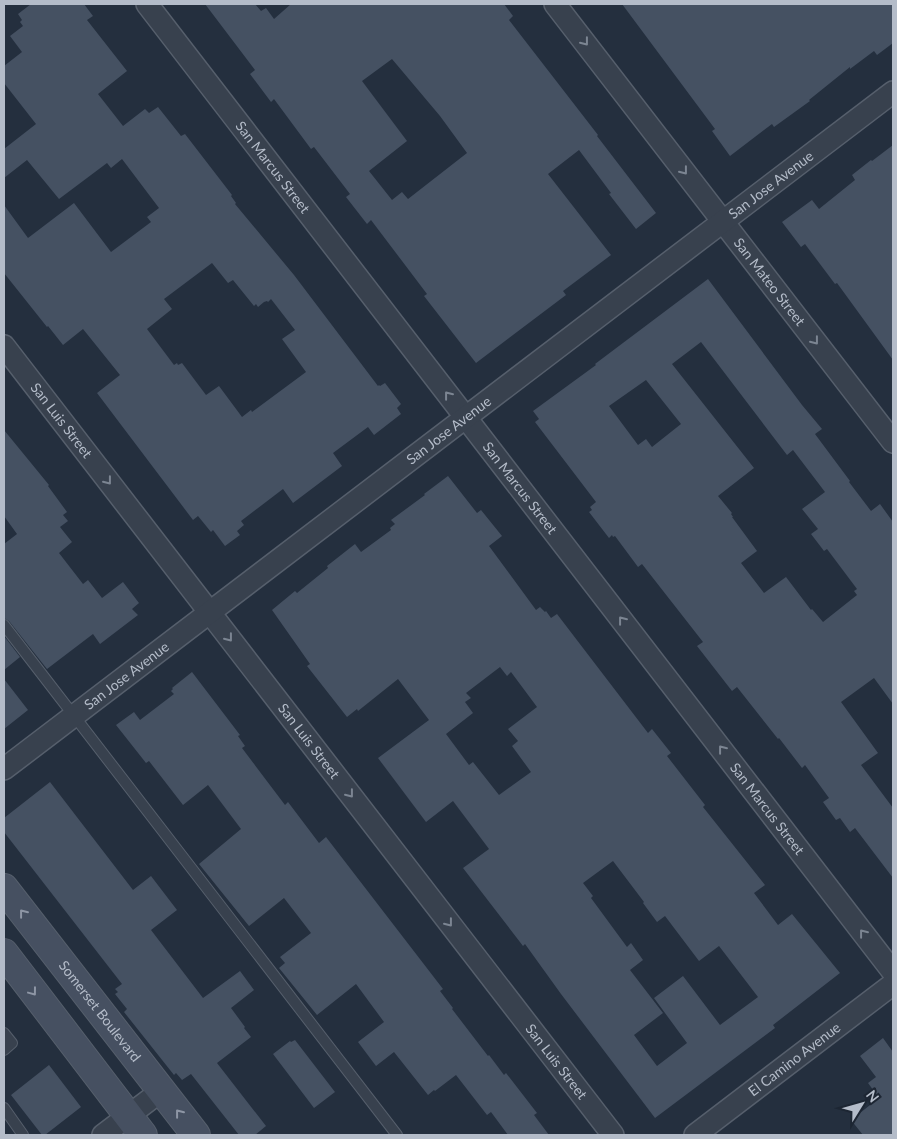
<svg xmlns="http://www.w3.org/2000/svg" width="897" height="1139" viewBox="0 0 897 1139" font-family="Lato,sans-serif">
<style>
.building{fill:#455162;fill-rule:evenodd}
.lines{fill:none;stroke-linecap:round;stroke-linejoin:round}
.service-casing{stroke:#565f6c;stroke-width:12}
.minor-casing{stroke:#565f6c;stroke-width:24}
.secondary-casing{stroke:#565f6c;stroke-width:30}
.service{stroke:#38414e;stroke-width:10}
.minor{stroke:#38414e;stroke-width:21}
.secondary{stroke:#465061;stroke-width:28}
.oneway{stroke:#7c8592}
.oneway2{stroke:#8e96a5}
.labels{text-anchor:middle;stroke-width:4;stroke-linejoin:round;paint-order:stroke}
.street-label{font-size:14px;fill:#b4bcc9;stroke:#1d2633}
</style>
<rect width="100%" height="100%" fill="#242f3e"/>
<!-- building -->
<path class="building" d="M31,4H84L93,16L87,20L127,71L98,94L123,126L145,109L149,113L158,107L181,136L185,134L232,195L231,196L236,203L235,204L294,275L378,386L379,385L380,386L385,383L401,404L397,408L401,414L374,435L368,427L333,453L342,466L293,503L283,489L241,521L244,525L237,531L240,535L225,546L213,530L211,532L198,516L193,520L97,393L120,375L83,329L63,345L48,326L47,327L4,273V205L28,238L74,203L111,252L151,222L147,217L159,208L122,159L111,168L107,163L59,199L27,160L4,178V149L36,124L4,83V66L22,52L10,36L23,26L20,22L22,20L18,14ZM212,263L228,283L233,280L254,306L256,304L258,307L264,302L267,301L268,302L271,299L295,330L282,339L306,372L252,412L251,410L242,417L219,386L206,395L182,363L178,365L177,363L174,365L147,329L172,309L164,299Z
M205,4H255L261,11L266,8L274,19L291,4H504L513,16L509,20L598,135L597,136L656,213L636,229L609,194L611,193L579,150L548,174L611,255L563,291L566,295L476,363L424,296L427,294L371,220L367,224L346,197L350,194L314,147L311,149L274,99L271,102L250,74L255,70ZM392,59L440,116L467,153L408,199L402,192L392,200L369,171L407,141L362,81Z
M622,4H893V43L877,55L874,51L850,69V67L809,100L810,101L774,127L772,124L730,156L712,131L715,129Z
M893,145V360L837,283L835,284L805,244L801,247L782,222L812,200L819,209L855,180L852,175L871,160L872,161Z
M708,279L802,405L822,429L815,434L850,481L849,482L871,511L880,504L893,522V704L874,678L841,702L878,753L861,765L893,808V878L855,828L850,832L840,818L836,820L823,802L829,798L805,765L802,768L779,738L778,739L737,687L732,691L697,646L703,642L642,564L638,567L615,536L613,537L612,535L609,538L589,512L592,510L590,507L596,502L535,422L539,419L533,411L596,365L595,364ZM701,342L787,455L793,450L825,492L802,509L818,529L811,534L824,551L827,549L857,589L854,591L857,595L823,622L812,609L811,610L786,577L764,593L741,563L757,551L732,517H733L731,514L732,513L718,496L754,468L672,364ZM646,380L681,424L652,447L646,439L638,445L609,406Z
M4,430L49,485L48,486L67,512L63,515L68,521L60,527L72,542L59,553L83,584L88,580L102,598L123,582L139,603L132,609L138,615L100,644L93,634L47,669L9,621L4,618V544L17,534L4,516Z
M448,476L477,513L481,510L502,536L489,546L536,610L540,607L545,612L546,611L551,618L557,614L648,733L652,729L671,753L667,756L705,805L703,807L765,885L754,893L778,925L792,914L840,973L773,1025L775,1028L655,1118L561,994L525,944L523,946L463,868L489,849L453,801L426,822L378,758L429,720L398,679L358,711L357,709L347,717L307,666L310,664L272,610L295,591L297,593L328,568L327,566L355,544L361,552L391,530L390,528L395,524L391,520L425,495L424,494ZM500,667L507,676L511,672L537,707L508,729L518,741L512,746L531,772L499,795L473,762L469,765L446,734L473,713L465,702L471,698L466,693ZM613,861L644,902L643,903L657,922L665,916L699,961L719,946L758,997L720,1025L683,976L654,998L687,1043L657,1066L634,1035L663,1013L630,970L643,960L631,943L627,947L591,898L593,896L583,883Z
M4,636L20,657L4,670Z
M192,672L240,735L238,736L245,746L242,748L285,805L288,802L319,843L326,837L443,989L440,991L453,1008L452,1009L488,1056L489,1055L504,1075L506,1073L537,1113L534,1115L549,1135H508L491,1112L487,1115L456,1075L435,1091L434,1090L428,1095L394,1052L376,1066L358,1042L384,1022L356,984L317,1015L279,968L285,963L280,957L311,933L284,898L249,926L199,864L241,829L208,785L183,805L149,761L146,763L116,725L134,712L140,720L174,694L171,691L173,689L172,688Z
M4,679L28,710L4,729Z
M50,782L133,890L151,876L177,910L151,930L203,998L240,971L254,990L231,1008L245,1027L244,1028L251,1037L217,1063L266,1126L255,1135H239L191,1074L182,1080L176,1073L174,1075L124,1012L127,1009L115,994L118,992L115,989L122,984L4,832V818Z
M883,1038L893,1052V1135H863L851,1120L879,1098L868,1083L876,1077L860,1056Z
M295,1040L335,1092L314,1108L273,1054L290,1041L291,1042Z
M49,1065L81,1107L45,1135H42L11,1095Z"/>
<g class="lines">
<defs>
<path id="service" d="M4,625L397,1135
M4,1033L12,1043L4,1050
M4,1108L23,1135"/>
<g id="minor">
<path id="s1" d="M147,4L893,972"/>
<path id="s2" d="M555,4L893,442"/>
<path id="s3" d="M4,346L613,1135"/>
<path id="s4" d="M4,769L893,92"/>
<path d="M103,1135L161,1091"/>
<path id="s5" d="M695,1135L893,984"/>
</g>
<g id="secondary">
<path id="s6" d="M4,888L196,1135"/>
<path d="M4,953L143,1135"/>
</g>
</defs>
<!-- service casing -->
<use href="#service" class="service-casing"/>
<!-- minor casing -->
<use href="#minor" class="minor-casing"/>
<!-- secondary casing -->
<use href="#secondary" class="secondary-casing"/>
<!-- service -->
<use href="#service" class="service"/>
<!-- minor -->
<use href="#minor" class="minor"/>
<!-- secondary -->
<use href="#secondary" class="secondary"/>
</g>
<!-- one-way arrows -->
<defs><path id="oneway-chevron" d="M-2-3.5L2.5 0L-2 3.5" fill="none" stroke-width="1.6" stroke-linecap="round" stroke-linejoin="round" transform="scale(1.25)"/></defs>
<g class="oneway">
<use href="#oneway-chevron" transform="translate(585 42) rotate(52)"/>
<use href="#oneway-chevron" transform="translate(684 171) rotate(52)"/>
<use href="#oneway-chevron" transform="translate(815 341) rotate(52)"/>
<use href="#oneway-chevron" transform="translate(448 395) rotate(-128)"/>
<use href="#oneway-chevron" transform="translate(108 481) rotate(52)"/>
<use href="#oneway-chevron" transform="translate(622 620) rotate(-128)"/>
<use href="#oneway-chevron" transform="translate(229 638) rotate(52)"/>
<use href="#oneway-chevron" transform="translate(722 749) rotate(-128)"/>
<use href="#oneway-chevron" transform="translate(350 794) rotate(52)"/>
<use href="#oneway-chevron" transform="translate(449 923) rotate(52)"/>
<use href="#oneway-chevron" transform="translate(863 933) rotate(-128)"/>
</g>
<g class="oneway2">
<use href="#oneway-chevron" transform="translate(23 913) rotate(-128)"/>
<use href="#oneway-chevron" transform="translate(33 992) rotate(53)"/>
<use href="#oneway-chevron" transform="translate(179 1113) rotate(-128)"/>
</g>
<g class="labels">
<!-- street labels -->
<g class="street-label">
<text dy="5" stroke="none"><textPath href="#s1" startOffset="206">San Marcus Street</textPath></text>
<text dy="5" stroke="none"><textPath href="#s4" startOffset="964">San Jose Avenue</textPath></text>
<text dy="5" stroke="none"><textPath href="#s2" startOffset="351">San Mateo Street</textPath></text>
<text dy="5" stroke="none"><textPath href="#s3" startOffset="94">San Luis Street</textPath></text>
<text dy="5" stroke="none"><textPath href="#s4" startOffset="559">San Jose Avenue</textPath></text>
<text dy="5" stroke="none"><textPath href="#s1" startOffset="611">San Marcus Street</textPath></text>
<text dy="5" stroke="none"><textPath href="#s4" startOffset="154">San Jose Avenue</textPath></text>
<text dy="5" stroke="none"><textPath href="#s3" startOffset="499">San Luis Street</textPath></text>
<text dy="5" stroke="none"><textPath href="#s1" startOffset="1016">San Marcus Street</textPath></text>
<text dy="5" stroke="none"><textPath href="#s6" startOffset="156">Somerset Boulevard</textPath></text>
<text dy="5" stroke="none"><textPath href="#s5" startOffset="125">El Camino Avenue</textPath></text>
<text dy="5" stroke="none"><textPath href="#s3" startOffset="904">San Luis Street</textPath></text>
</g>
</g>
<!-- border -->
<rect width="897" height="1139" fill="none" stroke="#b4bcc9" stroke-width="10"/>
<!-- north arrow -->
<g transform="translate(862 1104) rotate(53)" stroke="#1d2633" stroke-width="4" paint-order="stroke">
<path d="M0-4L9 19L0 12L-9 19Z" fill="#b4bcc9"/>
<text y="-8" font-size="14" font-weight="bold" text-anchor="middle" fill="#b4bcc9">N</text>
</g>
</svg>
